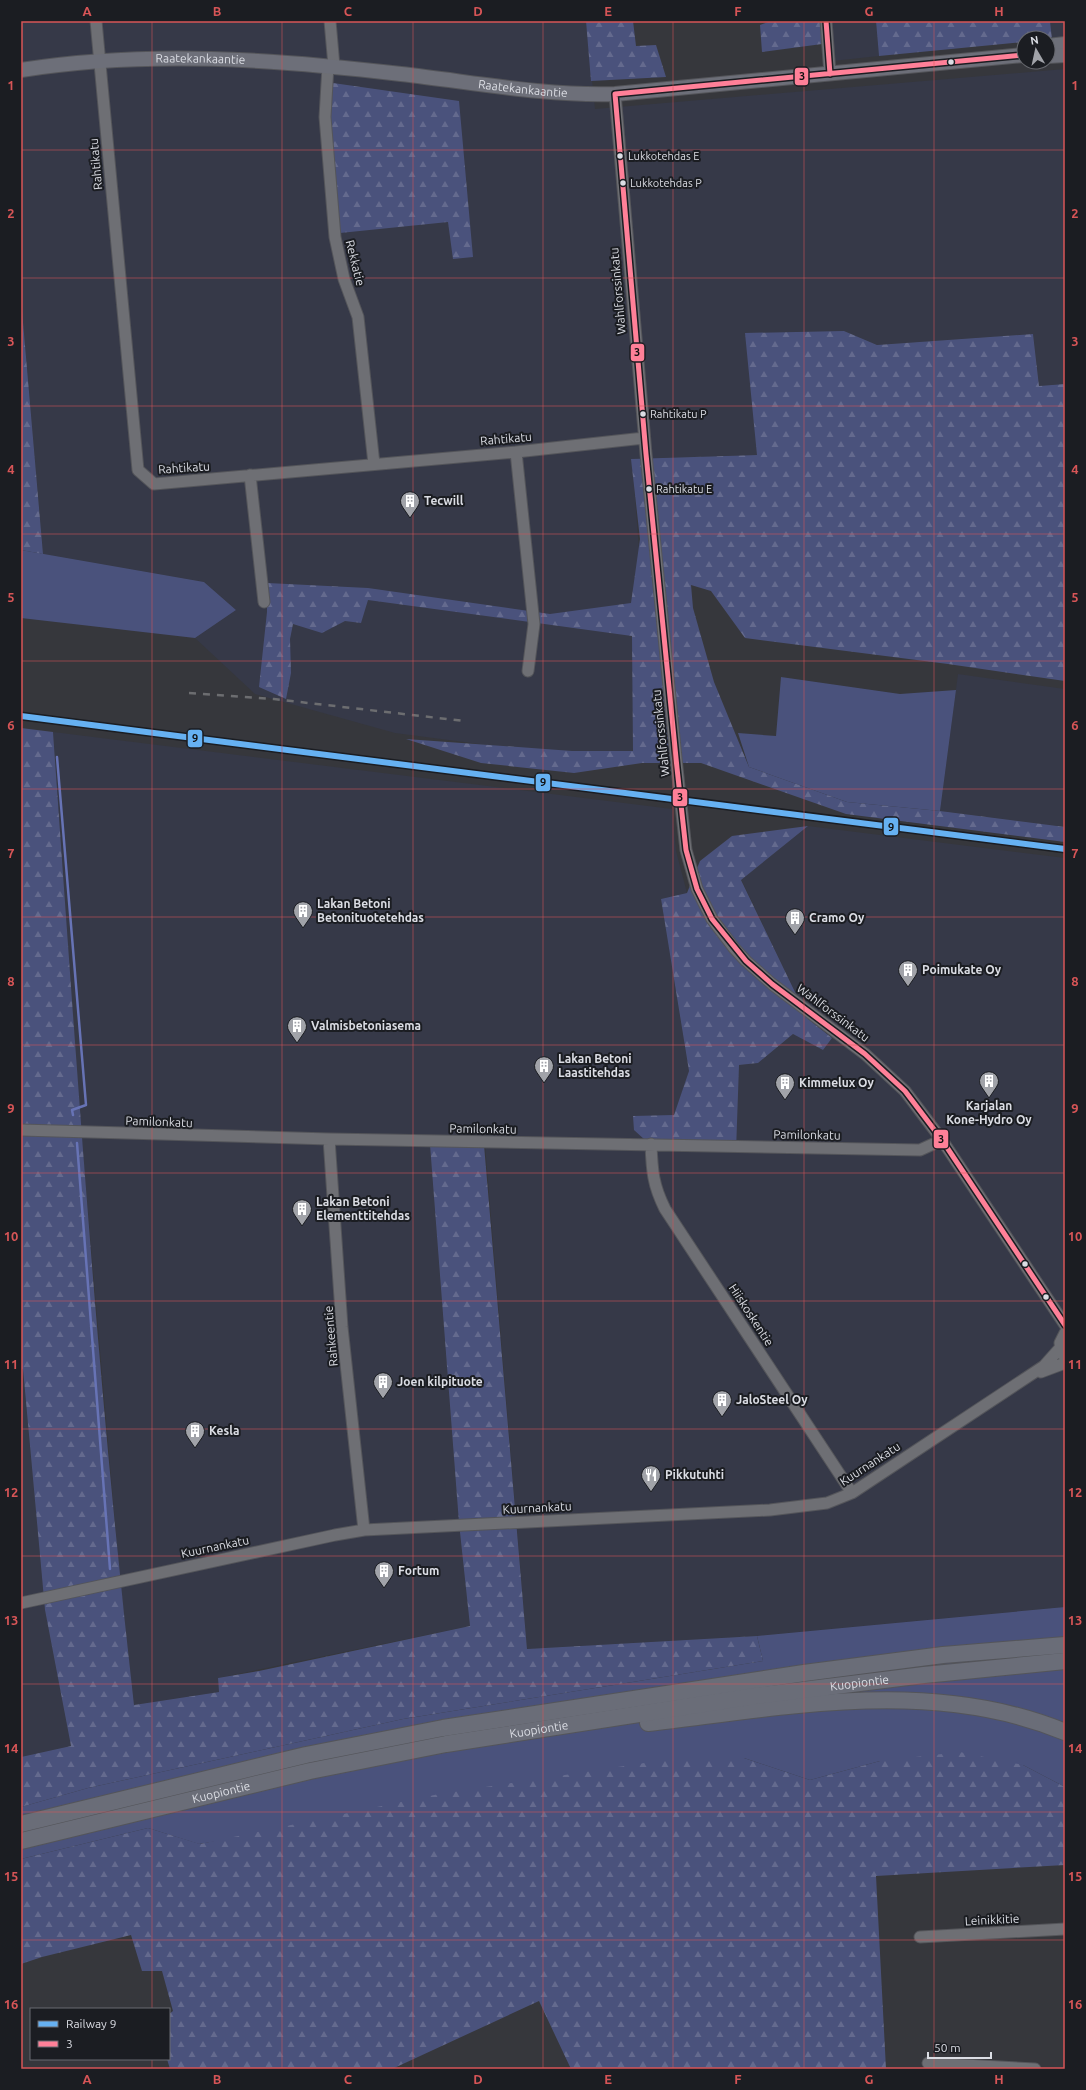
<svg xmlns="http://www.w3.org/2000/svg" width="1086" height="2090" viewBox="0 0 1086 2090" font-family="Ubuntu,sans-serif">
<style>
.built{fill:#363948}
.grass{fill:#4a527c}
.forest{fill:url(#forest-firs)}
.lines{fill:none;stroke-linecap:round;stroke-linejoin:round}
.stream{stroke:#6773b5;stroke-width:2.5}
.minor-casing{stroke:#54555a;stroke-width:13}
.major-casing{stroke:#54555a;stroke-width:16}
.highway-casing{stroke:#54555a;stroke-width:18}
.minor{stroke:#6e6f74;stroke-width:11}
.major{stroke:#6d6f79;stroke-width:14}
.highway{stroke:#6a6d78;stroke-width:16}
.rail{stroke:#6c6d70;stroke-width:2.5;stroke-dasharray:7 7;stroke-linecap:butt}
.bus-1-casing{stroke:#1b1d22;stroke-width:8}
.bus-1{stroke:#ff8098;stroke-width:5}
.rail-1-casing{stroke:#1b1d22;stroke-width:9}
.rail-1{stroke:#66b1f2;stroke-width:6}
.grid{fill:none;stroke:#d75557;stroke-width:1;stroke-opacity:0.55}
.bus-dot{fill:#dbdde4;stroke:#1b1d22;stroke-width:1.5}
.labels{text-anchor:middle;stroke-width:4;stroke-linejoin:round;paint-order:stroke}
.bus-label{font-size:11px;fill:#dbdde4;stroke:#1b1d22;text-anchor:start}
.street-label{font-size:12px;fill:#dbdde4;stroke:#1b1d22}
.poi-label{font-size:12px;font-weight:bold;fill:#dbdde4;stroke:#1b1d22;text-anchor:start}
.line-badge{stroke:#1b1d22;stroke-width:1.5}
.pale-badge-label{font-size:11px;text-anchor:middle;font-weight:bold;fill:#111}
.neatline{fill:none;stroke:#d75557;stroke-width:1.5}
.grid-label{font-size:13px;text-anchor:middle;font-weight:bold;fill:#d75557}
</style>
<defs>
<pattern id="forest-firs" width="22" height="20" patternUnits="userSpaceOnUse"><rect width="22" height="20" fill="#4a527c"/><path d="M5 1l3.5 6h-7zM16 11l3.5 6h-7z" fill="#646a8e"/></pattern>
</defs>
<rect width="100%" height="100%" fill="#36373c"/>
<!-- built -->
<path class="built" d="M21,21H586L595,109L1065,69V384L1039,386L1033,334L877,345L844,331L757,455L632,459L655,752L570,756L395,733L255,694L195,638L236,610L204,582L43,554L21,299Z
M820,21H876L879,56L823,62Z
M1050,21H1065V38L1052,39Z
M958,674L1065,689V827L940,811Z
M53,732L672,809L676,851L687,893L661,899L689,1071L674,1116L655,1149L739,1065L758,1063L793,1034L823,1050L832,1038L808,1019L741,879L808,826L1065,858V1607L757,1636L527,1649L485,1145L430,1146L459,1523L470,1626L218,1678L219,1692L134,1705L120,1580L80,1120Z
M21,1369H23L45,1610L71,1746L21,1757Z"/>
<!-- grass -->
<path class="grass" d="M21,550L204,582L236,610L195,638L21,618Z
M781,677L900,694L956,690L940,811L847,802L749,767L738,733L776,736Z
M1065,1607V1787L1023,1765L880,1761L810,1780L744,1758L199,1844L148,1828L21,1859V1807L88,1788L403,1719L763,1661L757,1636Z"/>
<!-- forest -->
<path class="forest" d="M586,21H633L636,46L656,45L666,77L591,81Z
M771,21H820L822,44L762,52L760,25Z
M876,21H1050L1052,39L1024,38V42L879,56Z
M333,83L459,101L473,257L453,259L448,222L340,233L330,116Z
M21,299L43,554L21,550Z
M844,331L877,345L1033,334L1039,386L1065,384V681L948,664L745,638L711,591L691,585L693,608L714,682L749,767L847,802L940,811L1065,827V842L846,814L701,763H642L574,773L481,763L406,739L572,751H633L632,636L368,600L361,623L345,621L322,633L293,624L290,639L291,673L286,699L259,687L267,612V583L368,588L550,614L631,603L640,539L631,459L757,455L745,333Z
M21,728L53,732C76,1056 97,1381 134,1705L219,1692L218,1678L259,1671L470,1626L459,1523L430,1145H484L527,1649L757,1636L763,1661L403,1719L88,1788L21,1807V1757L71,1746L45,1610L23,1369H21Z
M808,826L741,880L808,1019L832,1038L823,1050L793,1034L758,1063L739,1065L736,1151L655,1149L634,1130L633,1116L674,1115L689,1071L661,899L687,893L700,861L732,836Z
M960,1752L1023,1765L1065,1787V1865L876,1876L886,2069H571L539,2001L392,2069H170L167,2059H169V2014L173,2011L162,1971H142L131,1935L42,1957L21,1964V1859L148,1828L200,1844L439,1794L684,1757L744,1758L810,1780L880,1761Z"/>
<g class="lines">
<!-- stream -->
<path class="stream" d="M57,757L86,1105L72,1110L73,1115
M77,1143L110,1569"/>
<defs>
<path id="minor" d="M96,21L138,470L154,484L516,452L644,438
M330,21L334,66
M826,21L830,74
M328,66L325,117L335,237L344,279L358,317L374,464
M615,94L646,454L677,768L686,850L697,889L712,919L734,948L746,961L772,984L865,1054L905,1091L942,1140L1065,1325
M516,452L534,624L528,671
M250,475L264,602
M21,1130L329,1139L920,1150L942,1140
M329,1139L342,1327L364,1530
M651,1144C652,1171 653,1185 665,1209L852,1493
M1062,1354L1060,1343L1065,1333
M1041,1372L1065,1363
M21,1603L335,1535L364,1530L770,1510L827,1503L852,1493L1044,1366L1060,1348
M920,1937L1065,1929
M928,2063L1035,2069"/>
<g id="major">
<path d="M1048,46L1065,44"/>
<path d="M1048,56L1065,55"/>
<path id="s1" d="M21,70C147,50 275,59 401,74C472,82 544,96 615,94L1024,55"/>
</g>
<g id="highway">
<path d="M648,1723C786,1707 932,1677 1065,1732"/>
<path d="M21,1824L306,1755L443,1728L804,1673L943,1655L1065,1645"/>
<path id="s2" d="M21,1841L310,1771L446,1744L755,1696L924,1675L1065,1661"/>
</g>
</defs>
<!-- minor casing -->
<use href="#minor" class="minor-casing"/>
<!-- major casing -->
<use href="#major" class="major-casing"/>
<!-- highway casing -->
<use href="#highway" class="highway-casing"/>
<!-- minor -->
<use href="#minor" class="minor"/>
<!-- major -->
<use href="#major" class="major"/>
<!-- highway -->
<use href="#highway" class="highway"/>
<!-- rail -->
<path class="rail" d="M189,693L274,699L464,721"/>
<defs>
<path id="bus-1" d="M826,21L830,74
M1024,55L615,94L646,454L677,768L686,850L697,889L712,919L746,961L772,984L865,1054L905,1091L942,1140L1065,1325"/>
</defs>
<!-- bus-1 casing -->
<use href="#bus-1" class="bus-1-casing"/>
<!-- bus-1 -->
<use href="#bus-1" class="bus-1"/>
<defs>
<path id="rail-1" d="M21,716L1065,849"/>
</defs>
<!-- rail-1 casing -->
<use href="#rail-1" class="rail-1-casing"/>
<!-- rail-1 -->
<use href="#rail-1" class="rail-1"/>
</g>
<!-- grid -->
<path class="grid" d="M152,21V2009M282,21V2069M413,21V2069M543,21V2069M673,21V2069M804,21V2069M934,21V2069M21,150H1065M21,278H1065M21,406H1065M21,534H1065M21,661H1065M21,789H1065M21,917H1065M21,1045H1065M21,1173H1065M21,1301H1065M21,1429H1065M21,1556H1065M21,1684H1065M21,1812H1065M21,1940H1065M152,2059V2069"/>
<!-- icons -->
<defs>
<symbol id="building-pin" viewBox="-11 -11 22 30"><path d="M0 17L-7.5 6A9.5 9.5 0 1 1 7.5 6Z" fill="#a1a3a9" stroke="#1b1d22"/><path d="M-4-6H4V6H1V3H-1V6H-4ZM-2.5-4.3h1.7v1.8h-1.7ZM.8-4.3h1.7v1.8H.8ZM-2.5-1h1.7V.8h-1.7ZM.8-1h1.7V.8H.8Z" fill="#fff"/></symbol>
<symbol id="restaurant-pin" viewBox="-11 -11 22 30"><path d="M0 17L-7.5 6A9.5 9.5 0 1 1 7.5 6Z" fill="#a1a3a9" stroke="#1b1d22"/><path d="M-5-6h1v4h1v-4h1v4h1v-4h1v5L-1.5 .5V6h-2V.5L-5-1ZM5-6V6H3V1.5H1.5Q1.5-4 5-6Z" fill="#fff"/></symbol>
</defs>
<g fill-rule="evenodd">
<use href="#building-pin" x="399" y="490" width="22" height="30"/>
<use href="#building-pin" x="292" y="900" width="22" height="30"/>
<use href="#building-pin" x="784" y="907" width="22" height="30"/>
<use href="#building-pin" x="897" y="959" width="22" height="30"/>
<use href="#building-pin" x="286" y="1015" width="22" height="30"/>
<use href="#building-pin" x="533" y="1055" width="22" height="30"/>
<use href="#building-pin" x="978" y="1070" width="22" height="30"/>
<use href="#building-pin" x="774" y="1072" width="22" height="30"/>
<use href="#building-pin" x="291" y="1198" width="22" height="30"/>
<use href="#building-pin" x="372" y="1371" width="22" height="30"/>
<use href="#building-pin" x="711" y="1389" width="22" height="30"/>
<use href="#building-pin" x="184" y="1420" width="22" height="30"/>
<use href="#restaurant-pin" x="640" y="1464" width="22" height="30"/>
<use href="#building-pin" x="373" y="1560" width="22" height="30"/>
</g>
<!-- markers -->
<g class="bus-dot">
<circle cx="951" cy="62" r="3.5"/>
<circle cx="620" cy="156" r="3.5"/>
<circle cx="623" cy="183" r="3.5"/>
<circle cx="643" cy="414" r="3.5"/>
<circle cx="649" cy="489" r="3.5"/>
<circle cx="1025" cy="1264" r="3.5"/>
<circle cx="1046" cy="1297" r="3.5"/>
</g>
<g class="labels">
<!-- bus labels -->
<g class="bus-label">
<text x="628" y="160">Lukkotehdas E</text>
<text x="630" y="187">Lukkotehdas P</text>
<text x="650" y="418">Rahtikatu P</text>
<text x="656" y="493">Rahtikatu E</text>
</g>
<!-- street labels -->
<g class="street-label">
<text dy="4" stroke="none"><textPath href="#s1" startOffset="180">Raatekankaantie</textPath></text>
<text dy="4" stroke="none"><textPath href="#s1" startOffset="504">Raatekankaantie</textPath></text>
<text transform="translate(96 164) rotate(-95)" y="4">Rahtikatu</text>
<text transform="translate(355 263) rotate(76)" y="4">Rekkatie</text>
<text transform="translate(618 291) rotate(-95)" y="4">Wahlforssinkatu</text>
<text transform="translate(506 439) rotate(-5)" y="4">Rahtikatu</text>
<text transform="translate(184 468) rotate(-4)" y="4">Rahtikatu</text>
<text transform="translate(661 733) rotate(-96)" y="4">Wahlforssinkatu</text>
<text transform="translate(833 1013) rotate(37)" y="4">Wahlforssinkatu</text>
<text transform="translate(159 1122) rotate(2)" y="4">Pamilonkatu</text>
<text transform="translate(483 1129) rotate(1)" y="4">Pamilonkatu</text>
<text transform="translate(807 1135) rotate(1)" y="4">Pamilonkatu</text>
<text transform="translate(751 1315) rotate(57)" y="4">Hiiskoskentie</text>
<text transform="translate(331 1336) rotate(-95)" y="4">Rahkeentie</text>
<text transform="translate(870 1464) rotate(-33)" y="4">Kuurnankatu</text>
<text transform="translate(537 1508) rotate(-3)" y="4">Kuurnankatu</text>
<text transform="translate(215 1547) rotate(-12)" y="4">Kuurnankatu</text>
<text dy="4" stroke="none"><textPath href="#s2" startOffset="854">Kuopiontie</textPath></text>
<text dy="4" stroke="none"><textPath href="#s2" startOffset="530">Kuopiontie</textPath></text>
<text dy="4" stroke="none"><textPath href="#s2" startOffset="206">Kuopiontie</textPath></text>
<text transform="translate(992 1920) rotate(-3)" y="4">Leinikkitie</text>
</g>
<!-- poi labels -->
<g class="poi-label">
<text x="424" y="505">Tecwill</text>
<text x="317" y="908">Lakan Betoni<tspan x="317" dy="14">Betonituotetehdas</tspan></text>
<text x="809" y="922">Cramo Oy</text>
<text x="922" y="974">Poimukate Oy</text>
<text x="311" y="1030">Valmisbetoniasema</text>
<text x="558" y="1063">Lakan Betoni<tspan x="558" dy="14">Laastitehdas</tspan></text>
<text x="799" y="1087">Kimmelux Oy</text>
<text x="989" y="1110" text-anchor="middle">Karjalan<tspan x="989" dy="14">Kone-Hydro Oy</tspan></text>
<text x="316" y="1206">Lakan Betoni<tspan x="316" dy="14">Elementtitehdas</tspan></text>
<text x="397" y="1386">Joen kilpituote</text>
<text x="736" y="1404">JaloSteel Oy</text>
<text x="209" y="1435">Kesla</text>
<text x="665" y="1479">Pikkutuhti</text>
<text x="398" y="1575">Fortum</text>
</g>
</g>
<g class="line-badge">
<rect x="794" y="67" width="15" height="19" rx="4" fill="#ff8098"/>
<rect x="630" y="343" width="15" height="19" rx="4" fill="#ff8098"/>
<rect x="187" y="729" width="16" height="19" rx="4" fill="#66b1f2"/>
<rect x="535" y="773" width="16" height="19" rx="4" fill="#66b1f2"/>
<rect x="672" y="788" width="16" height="19" rx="4" fill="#ff8098"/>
<rect x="883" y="817" width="16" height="19" rx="4" fill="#66b1f2"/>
<rect x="933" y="1129" width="16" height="20" rx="4" fill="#ff8098"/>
</g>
<g class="pale-badge-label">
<text x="802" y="80">3</text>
<text x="637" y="356">3</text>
<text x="195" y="742">9</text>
<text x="543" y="786">9</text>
<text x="680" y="801">3</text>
<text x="891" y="831">9</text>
<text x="941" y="1143">3</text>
</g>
<!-- border -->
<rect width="1086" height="2090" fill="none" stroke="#1b1d22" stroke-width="44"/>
<!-- legend -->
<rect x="30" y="2008" width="140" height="52" fill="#1b1d22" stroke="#686a70"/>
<rect x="38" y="2021" width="20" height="6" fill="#66b1f2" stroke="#686a70"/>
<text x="66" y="2028" font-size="12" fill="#dbdde4">Railway 9</text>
<rect x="38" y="2041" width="20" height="6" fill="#ff8098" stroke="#686a70"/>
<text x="66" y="2048" font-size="12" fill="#dbdde4">3</text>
<!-- north arrow -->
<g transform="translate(1036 50) rotate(351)"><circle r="19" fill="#1b1d22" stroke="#686a70"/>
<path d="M0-3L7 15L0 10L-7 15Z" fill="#a1a3a9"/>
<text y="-6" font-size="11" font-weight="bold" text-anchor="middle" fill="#dbdde4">N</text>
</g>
<!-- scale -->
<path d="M928 2052v6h63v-6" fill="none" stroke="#dbdde4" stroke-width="2"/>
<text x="934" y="2052" font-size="12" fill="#dbdde4" stroke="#1b1d22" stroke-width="3" paint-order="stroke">50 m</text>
<rect x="22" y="22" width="1042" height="2046" class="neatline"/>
<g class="grid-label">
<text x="87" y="16">A</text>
<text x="217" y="16">B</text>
<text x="348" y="16">C</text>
<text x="478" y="16">D</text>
<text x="608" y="16">E</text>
<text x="738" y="16">F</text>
<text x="869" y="16">G</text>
<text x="999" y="16">H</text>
<text x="11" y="90">1</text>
<text x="1075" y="90">1</text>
<text x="11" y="218">2</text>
<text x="1075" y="218">2</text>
<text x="11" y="346">3</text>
<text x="1075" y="346">3</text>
<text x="11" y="474">4</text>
<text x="1075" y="474">4</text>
<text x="11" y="602">5</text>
<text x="1075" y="602">5</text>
<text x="11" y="730">6</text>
<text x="1075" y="730">6</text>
<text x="11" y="858">7</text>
<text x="1075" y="858">7</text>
<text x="11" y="986">8</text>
<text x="1075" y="986">8</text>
<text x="11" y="1113">9</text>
<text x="1075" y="1113">9</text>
<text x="11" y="1241">10</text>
<text x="1075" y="1241">10</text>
<text x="11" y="1369">11</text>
<text x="1075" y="1369">11</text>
<text x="11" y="1497">12</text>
<text x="1075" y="1497">12</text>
<text x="11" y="1625">13</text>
<text x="1075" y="1625">13</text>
<text x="11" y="1753">14</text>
<text x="1075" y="1753">14</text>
<text x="11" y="1881">15</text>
<text x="1075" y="1881">15</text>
<text x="11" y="2009">16</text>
<text x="1075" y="2009">16</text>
<text x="87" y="2084">A</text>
<text x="217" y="2084">B</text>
<text x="348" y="2084">C</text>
<text x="478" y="2084">D</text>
<text x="608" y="2084">E</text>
<text x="738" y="2084">F</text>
<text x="869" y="2084">G</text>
<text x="999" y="2084">H</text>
</g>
</svg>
